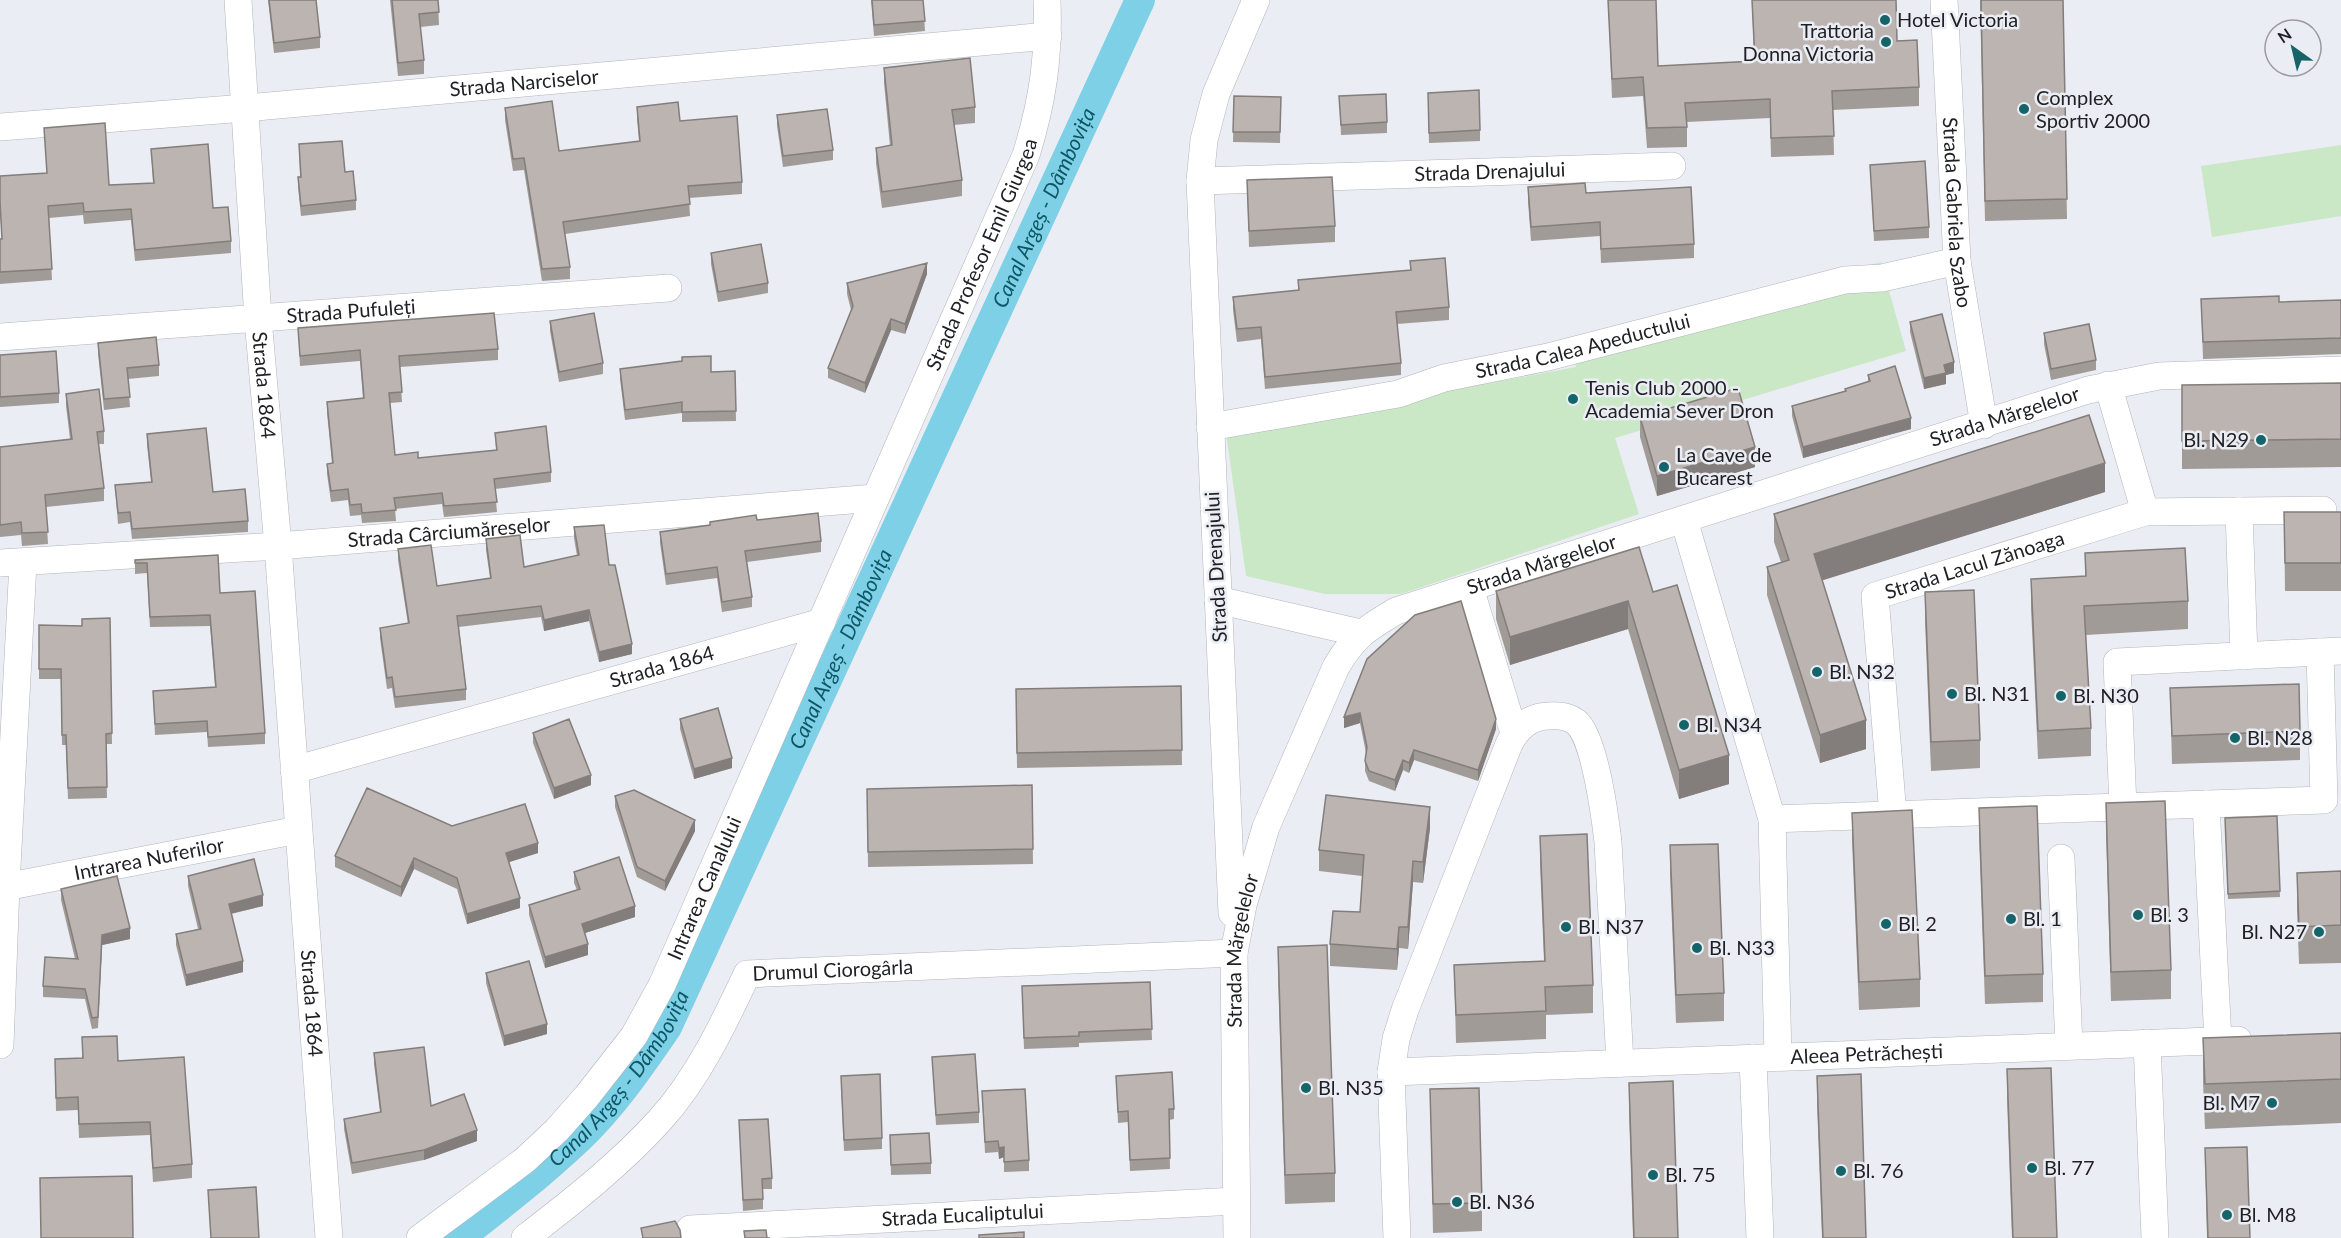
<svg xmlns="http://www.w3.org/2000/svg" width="2341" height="1238" viewBox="0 0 2341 1238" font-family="Lato,sans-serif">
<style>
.green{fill:#cae7c6}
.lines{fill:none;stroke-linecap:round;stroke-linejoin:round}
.canal{stroke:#7dd0e5;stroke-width:30}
.minor-casing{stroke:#b2b4bb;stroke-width:28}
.minor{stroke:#fff;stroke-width:27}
.wall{fill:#a19b97}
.shaded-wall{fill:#837e7b}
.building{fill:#bbb4b0;stroke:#837e7b;stroke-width:1.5}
.poi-dot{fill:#156469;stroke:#ebedf5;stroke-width:2}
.labels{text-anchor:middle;stroke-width:5;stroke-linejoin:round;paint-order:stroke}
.poi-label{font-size:20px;fill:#1f2023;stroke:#ebedf5;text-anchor:start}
.street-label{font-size:20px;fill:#1f2023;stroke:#ebedf5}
.water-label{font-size:21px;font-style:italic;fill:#0e5665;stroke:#ebedf5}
</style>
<rect width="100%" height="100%" fill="#ebedf5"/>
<!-- green -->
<path class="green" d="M2341,145V216L2212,237L2201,166Z
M1881,262L1906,351L1615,438L1639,514L1401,594H1325L1246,576L1226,432L1576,367L1572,344Z"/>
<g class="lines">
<!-- canal -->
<path class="canal" id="s1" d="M459,1238C500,1206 541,1174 579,1138C613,1106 640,1066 667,1027L1140,0"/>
<defs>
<g id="minor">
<path id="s2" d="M238,0L258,319L278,546L329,1238"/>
<path id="s3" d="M1944,0L1957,261L1984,425"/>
<path id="s4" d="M0,127L245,108L1048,36"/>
<path id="s5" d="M1200,181L1672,166"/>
<path id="s6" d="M0,337L668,288"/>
<path d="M2108,385L2145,512"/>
<path id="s7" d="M1210,427L1398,394L1444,378L1548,357L1845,280L1882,278L1957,261"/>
<path d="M2239,511L2244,656"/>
<path d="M1684,520L1772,819L1778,1057"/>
<path id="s8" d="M0,563L278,546L875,498"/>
<path d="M1470,588L1514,733"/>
<path d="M1218,600L1360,633"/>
<path id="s9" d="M294,770L822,622"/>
<path d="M2206,804L2218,1041"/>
<path d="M2123,807L2117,662L2341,651"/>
<path id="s10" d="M1893,815L1875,596L2145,512L2323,510"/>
<path d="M1772,819L2324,800L2320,652"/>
<path d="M2061,858L2069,1046"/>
<path id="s11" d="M0,888L298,830"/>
<path d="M1232,913L1200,181L1204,140L1216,94L1256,0"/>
<path d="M2147,1043L2155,1238"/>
<path d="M0,1045L6,886L23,563"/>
<path d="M1753,1058L1760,1238"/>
<path id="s12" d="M1391,1072L2238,1040"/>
<path id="s13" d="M690,1229L1236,1201"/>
<path id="s14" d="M420,1238L525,1160L557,1130L587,1096L634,1036L662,985L1026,155C1043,100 1049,57 1047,0"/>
<path id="s15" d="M525,1238C572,1202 620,1164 660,1120C698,1078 723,1025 747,974L1234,953"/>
<path id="s16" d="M1237,1238L1234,953L1243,905L1266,827L1336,667C1354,636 1366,629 1396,611L2088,390L2159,376L2341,370"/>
<path d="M1397,1238L1391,1072L1396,1039L1405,1010L1509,744C1517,728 1530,716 1549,716C1558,715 1568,716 1576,722C1595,737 1605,817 1608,842L1620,1063"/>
</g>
</defs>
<!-- minor casing -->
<use href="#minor" class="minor-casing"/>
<!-- minor -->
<use href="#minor" class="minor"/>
</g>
<!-- wall -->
<path class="wall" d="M268,0H316L320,37V48L274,53Z
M390,0H438L439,25L420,27L424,60V74L398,76Z
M871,0H923L925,31L874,36Z
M1608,0L1658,66L1754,61L1752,0H1896L1897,41L1919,87V106L1833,110L1834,155L1771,157L1770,118L1687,122V147L1647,148L1643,96L1612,98Z
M1980,0H2063L2067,219L1985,221Z
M884,68L975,107V123L954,125L962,180V196L882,208L876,163V148L890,146L884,83Z
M1234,96L1281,97L1280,143L1233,142Z
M1339,96L1387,122V133L1341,135Z
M1428,103L1480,130V141L1429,143Z
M637,107L680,121L742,182V194L689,198L690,216L565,234L570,267V279L542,281L524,170L513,171L505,120V108L559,151L639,141L637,119Z
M777,115L833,150V160L783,167L777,126Z
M44,128L109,185L153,183L151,149L213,208L231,241V253L135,261L131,220L84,224L83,215L49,218L52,280L0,284V239H2L0,213V176L47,173Z
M299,144L345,172L356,200V210L301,216L298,187V177H300Z
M1870,165L1929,227V238L1874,241Z
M1247,180L1335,226V242L1249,247Z
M1528,187L1694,244V258L1601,263L1600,236L1531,241L1528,201Z
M711,253L768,283V293L718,302L711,264Z
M1410,261L1449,307V320L1397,324L1401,363V375L1265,389L1261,339L1237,342L1233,310V297L1298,290V280L1410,270Z
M927,274L905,334L891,330L865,393L828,378V368L851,310L847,294V283Z
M2201,299L2279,302L2341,300V354L2203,359Z
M550,321L603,363V374L559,382L550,331Z
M1910,322L1954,373L1946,375V384L1924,389L1910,332Z
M298,328L498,349V360L400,367L402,402L390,403L395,455L418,458L496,451L495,433L551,472V482L495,489L497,512L444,517L442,504L395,509L396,521L362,523L361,515L350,516L348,500L331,502L327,474V464L332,463L327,413V402L363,399L360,361L300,366Z
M2044,333L2096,360V370L2051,380L2044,344Z
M98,343L159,365V376L128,379L130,407L104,410L98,354Z
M0,355L59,393V403L0,407Z
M620,369L711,372L735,371L736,421L682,422V413L625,420L620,379Z
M1868,375L1911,429L1803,458L1792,416V406L1845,391V389L1868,382Z
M2341,383V467L2182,469V385Z
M66,394L104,431V444H99L104,488V501L46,507L48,544L22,546L21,535L0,537V447L70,439L66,406Z
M1640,417L1755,467L1657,496L1640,437Z
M147,434L213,492L248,521V532L132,539L130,522L118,524L115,485L151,482L147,445Z
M2105,492L1822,580L1866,749L1820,763L1767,595V567L1781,562L1774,542V514Z
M2284,512H2341V591H2285Z
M757,520L821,541V552L747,562L752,597V607L722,612L717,578L666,585L660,543V532Z
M574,527L609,565L632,654L599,662L589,621L544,631L541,617L459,627L466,689V700L395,708L392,688L387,689L380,638V628L408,624L398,560V549L437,586L490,578L486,550V539L524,567L577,556L574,538Z
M2085,553L2188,601V629L2086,635L2091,728V756L2038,759L2031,608V579L2085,576Z
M218,555L220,593L265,733V744L208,747L207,732L155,735L153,691L215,687L210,626L150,627L147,573L135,574V560Z
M1496,591L1653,592L1729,784L1679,799L1628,629L1510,665L1496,619Z
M1925,592L1980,740V768L1931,771L1925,621Z
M110,618L112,744H106L107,798L68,799L66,745H62L61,679H39V625L82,626Z
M1367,659L1496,729L1478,781L1414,760L1409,773L1403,770L1395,791L1369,781L1365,771V761L1366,753L1360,723L1344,728Z
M1181,686L1182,765L1017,768L1016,689Z
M2170,688L2300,731V760L2172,764Z
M680,719L732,768L694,779L680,729Z
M533,733L591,785L554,799L533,743Z
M1032,785L1033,864L868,867L867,789Z
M615,796L695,831L665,891L637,877L615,807Z
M2106,803L2171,970V999L2111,1001L2106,832Z
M1979,808L2043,974V1002L1985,1004L1979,836Z
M1852,813L1920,979V1007L1859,1010L1852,841Z
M2277,816L2280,897L2228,899L2225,818Z
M1430,828L1423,883L1413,882L1408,949L1399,948L1397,970L1330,966V944L1360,912L1362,876L1319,871V850Z
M1540,836L1593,985V1013L1546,1015V1039L1456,1043L1454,965L1544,961L1540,864Z
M1670,845L1724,993V1021L1676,1023L1670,874Z
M538,853L509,862L520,908L467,924L457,889L414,869L401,897L335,867V856Z
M2341,871V963L2299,964L2297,910V873Z
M574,872L635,917L585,933L588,955L545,968L529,915V905L577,890L574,883Z
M188,876L263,906L231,914L243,972L186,986L176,945V934L198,929L188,886Z
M61,889L130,939L102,945L98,1028L92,1029L85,999L43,997V986L75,959L61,900Z
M1278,947L1335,1173V1202L1285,1204L1278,975Z
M486,973L547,1034L504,1046L486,983Z
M1150,982L1152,1040L1079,1043V1047L1024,1049L1022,986Z
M2341,1033V1123L2205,1129L2203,1082V1038Z
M82,1037L118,1061L192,1164V1178L153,1182L150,1135L79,1138L78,1110L56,1111L55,1059L82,1058Z
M374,1053L431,1106L477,1141L424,1160L352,1174L344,1129V1119L380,1112L374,1064Z
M932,1057L979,1112V1123L936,1125Z
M2007,1069L2057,1238H2012L2007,1098Z
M1116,1076L1174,1109V1119L1169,1120L1170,1169L1130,1171L1128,1122L1118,1123Z
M1817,1076L1866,1238H1822L1817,1104Z
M1629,1083L1678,1238H1633L1629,1111Z
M841,1086L882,1138V1149L844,1151Z
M1430,1089L1482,1203V1231L1433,1233Z
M982,1091L1029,1160V1171L1004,1172V1157L999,1159L998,1152L985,1153Z
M739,1120L772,1178V1189H763V1209L743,1211Z
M890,1135L931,1163V1174L891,1175Z
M2205,1148L2250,1238H2207Z"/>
<!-- shaded-wall -->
<path class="shaded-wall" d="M927,263V274L905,334V324Z
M891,319V330L865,393V383Z
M1954,362V373L1946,375V384L1924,389V378L1944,365Z
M1911,418V429L1803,458V447Z
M1755,447V467L1657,496V476Z
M2105,463V492L1814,583V554Z
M1628,601V629L1510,665V637Z
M589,610V621L544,631V620Z
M632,644V654L599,662V652Z
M1360,713V723L1344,728V717Z
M1496,719V729L1478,781V770Z
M1866,720V749L1820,763V735Z
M1414,750V760L1409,773V763Z
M1729,755V784L1679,799V770Z
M732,758V768L694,779V769Z
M1403,760V770L1395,791V780Z
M591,775V785L554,799V788Z
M1430,807V828L1423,883V862Z
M695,820V831L665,891V881Z
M538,843V853L506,863V853Z
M414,858V869L401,897V887Z
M1413,861V882L1408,949V927Z
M263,895V906L229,914V904Z
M520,898V908L467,924V914Z
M635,906V917L582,934V924Z
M1399,927V948L1397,970V949Z
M130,928V939L102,945L98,1028L102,935Z
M588,944V955L545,968V957Z
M243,961V972L186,986V975Z
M547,1024V1034L504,1046V1036Z
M477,1130V1141L424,1160V1150Z
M1004,1147V1157L999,1159V1148Z"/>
<!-- building -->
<path class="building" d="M269,0H316L320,37L274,43Z
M392,0H438L439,12L419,14L424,60L398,63Z
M872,0H923L925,21L874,25Z
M1608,0H1656L1658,66L1755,61L1752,0H1896L1897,41L1917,40L1919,87L1832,91L1834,136L1771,138L1770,99L1685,103L1687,127L1647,128L1643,77L1612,79Z
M1981,0H2063L2067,199L1985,201Z
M970,58L975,107L952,110L962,180L882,192L876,148L892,145L884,68Z
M1479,90L1480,130L1429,133L1428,93Z
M1386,94L1387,122L1341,125L1339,96Z
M1234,96L1281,97L1280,132H1233Z
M552,101L559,151L640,141L637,107L678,102L680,121L737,116L742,182L688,186L690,204L563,222L570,267L542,269L524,158L513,159L505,108Z
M827,109L833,150L783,156L777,115Z
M105,123L109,185L154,183L151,149L208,144L213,208L228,207L231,241L135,250L131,209L84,212L83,203L48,206L52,269L0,272V239H2L0,201V176L47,173L44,128Z
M342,141L345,172L353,171L356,200L301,206L298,177H301L299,144Z
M1925,161L1929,227L1874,231L1870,165Z
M1332,177L1335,226L1249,231L1247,180Z
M1585,183L1586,193L1691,187L1694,244L1601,249L1600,222L1531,227L1528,187Z
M761,244L768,283L718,292L711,253Z
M1445,258L1449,307L1396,312L1401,363L1265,377L1261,327L1237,329L1233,297L1299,290L1298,280L1411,270L1410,261Z
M927,263L905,324L891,319L865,383L828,368L853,306L847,283Z
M2279,296V302L2341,300V338L2203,342L2201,299Z
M494,313L498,349L399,356L402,392L389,393L395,455L418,452V458L497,450L495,433L546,426L551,472L494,479L497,502L444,506L442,493L394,498L396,510L362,513L361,504L350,505L348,489L331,491L327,464L333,463L327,402L364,398L360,350L300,356L298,328Z
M594,313L603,363L559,372L550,321Z
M1942,314L1954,362L1944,365L1946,373L1924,378L1910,322Z
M2089,324L2096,360L2051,369L2044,333Z
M156,337L159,365L127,368L130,397L104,399L98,343Z
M56,351L59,393L0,397V355Z
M711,356V372L735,371L736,411L682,412V402L625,410L620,369L682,361V357Z
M1895,366L1911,418L1803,447L1792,406L1846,391L1845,389L1870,381L1868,375Z
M2341,383V439L2182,441V385Z
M1738,388L1755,447L1657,476L1640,417Z
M99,389L104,431L97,432L104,488L45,495L48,532L22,533L21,522L0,525V447L72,439L66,394Z
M2089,415L2105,463L1814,554L1866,720L1820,735L1767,567L1789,560L1774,514Z
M206,428L213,492L245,489L248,521L132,529L130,512L118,513L115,485L152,482L147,434Z
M2284,512H2341V563H2285Z
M818,513L821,541L745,551L752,597L722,602L717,567L666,574L660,532L710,525V522L756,515L757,520Z
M604,525L609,565H615L632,644L599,652L589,610L544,620L541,606L457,616L466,689L395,697L392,677L387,678L380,628L409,623L398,549L431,545L437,586L491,578L486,539L520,535L524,567L579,555L574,527Z
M1639,547L1653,592L1677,585L1729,755L1679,770L1628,601L1510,637L1496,591Z
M2185,548L2188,601L2084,606L2091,728L2038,731L2031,579L2086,576L2085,553Z
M218,555L220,593L255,591L265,733L208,737L207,721L155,724L153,691L216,687L210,615L150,617L147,563H135V560Z
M1974,590L1980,740L1931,742L1925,592Z
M1461,601L1496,719L1478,770L1414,750L1409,763L1403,760L1395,780L1369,771L1365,761L1367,747L1360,713L1344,717L1367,659L1415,615Z
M110,618L112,733L106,734L107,787L68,788L66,735H62L61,669H39V625L82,626V619Z
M2299,684L2300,731L2172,736L2170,688Z
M1181,686L1182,750L1017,753L1016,689Z
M718,708L732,758L694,769L680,719Z
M569,719L591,775L554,788L533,733Z
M1032,785L1033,849L868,852L867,789Z
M367,788L452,826L525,804L538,843L506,853L520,898L467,914L457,878L414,858L401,887L335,856Z
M634,790L695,820L665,881L637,867L615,796Z
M1326,795L1430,807L1423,862L1413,861L1408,927H1399L1397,949L1330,944L1333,911L1360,912L1364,855L1319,850Z
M2165,801L2171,970L2111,972L2106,803Z
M2037,806L2043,974L1985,976L1979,808Z
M1912,810L1920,979L1859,982L1852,813Z
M2277,816L2280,891L2228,894L2225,818Z
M1587,834L1593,985L1545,987L1546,1011L1456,1015L1454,965L1545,961L1540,836Z
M1718,844L1724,993L1676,995L1670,845Z
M619,857L635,906L582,924L588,944L545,957L529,905L580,889L574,872Z
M254,859L263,895L229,904L243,961L186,975L176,934L201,929L188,876Z
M2341,871V925L2299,927L2297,873Z
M117,876L130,928L102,935L98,1017L92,1018L85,989L43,986L45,957L78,959L61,889Z
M1327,945L1335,1173L1285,1175L1278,947Z
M529,961L547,1024L504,1036L486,973Z
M1150,982L1152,1029L1079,1032V1036L1024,1038L1022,986Z
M2341,1033V1079L2205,1084L2203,1038Z
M117,1036L118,1061L184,1057L192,1164L153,1168L150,1122L79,1124L78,1097L56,1098L55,1059L83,1058L82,1037Z
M424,1047L431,1106L464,1094L477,1130L424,1150L352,1163L344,1119L381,1112L374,1053Z
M975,1054L979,1112L936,1115L932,1057Z
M2051,1068L2057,1238H2013L2007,1069Z
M1172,1072L1174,1109H1169L1170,1158L1130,1160L1128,1111L1118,1112L1116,1076Z
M880,1074L882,1138L844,1140L841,1076Z
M1861,1074L1866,1238H1823L1817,1076Z
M1673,1081L1678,1238H1634L1629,1083Z
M1479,1088L1482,1203L1433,1204L1430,1089Z
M1025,1089L1029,1160L1004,1162V1147L999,1148L998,1141L985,1142L982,1091Z
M768,1119L772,1178L762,1179L763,1199L743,1200L739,1120Z
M929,1133L931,1163L891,1165L890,1135Z
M2247,1147L2250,1238H2208L2205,1148Z
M132,1176L133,1238H41L40,1178Z
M256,1187L259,1238H211L208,1190Z
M675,1221L680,1230L681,1238H643L641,1228Z
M766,1230L767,1238H770H745L744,1231Z
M1024,1232V1238H979V1235Z"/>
<!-- markers -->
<g class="poi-dot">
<circle cx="1885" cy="20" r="6"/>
<circle cx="1886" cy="42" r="6"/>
<circle cx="2024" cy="109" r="6"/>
<circle cx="1573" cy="399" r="6"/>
<circle cx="2261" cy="440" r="6"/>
<circle cx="1664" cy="467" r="6"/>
<circle cx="1817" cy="672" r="6"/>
<circle cx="1952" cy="694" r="6"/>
<circle cx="2061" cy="696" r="6"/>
<circle cx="1684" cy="725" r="6"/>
<circle cx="2235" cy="738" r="6"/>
<circle cx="2138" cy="915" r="6"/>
<circle cx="2011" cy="919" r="6"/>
<circle cx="1886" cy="924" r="6"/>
<circle cx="1566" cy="927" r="6"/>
<circle cx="2319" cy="932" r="6"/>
<circle cx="1697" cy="948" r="6"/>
<circle cx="1306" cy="1088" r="6"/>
<circle cx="2272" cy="1103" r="6"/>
<circle cx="2032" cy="1168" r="6"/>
<circle cx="1841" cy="1171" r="6"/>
<circle cx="1653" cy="1175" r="6"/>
<circle cx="1457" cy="1202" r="6"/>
<circle cx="2227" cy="1215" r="6"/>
</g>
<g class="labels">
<!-- poi labels -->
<g class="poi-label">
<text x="1897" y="27">Hotel Victoria</text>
<text x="1874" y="38" text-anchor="end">Trattoria<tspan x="1874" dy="23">Donna Victoria</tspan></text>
<text x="2036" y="105">Complex<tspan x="2036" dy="23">Sportiv 2000</tspan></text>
<text x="1585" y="395">Tenis Club 2000 -<tspan x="1585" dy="23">Academia Sever Dron</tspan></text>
<text x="2249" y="447" text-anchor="end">Bl. N29</text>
<text x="1676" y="462">La Cave de<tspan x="1676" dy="23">Bucarest</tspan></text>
<text x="1829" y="679">Bl. N32</text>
<text x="1964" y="701">Bl. N31</text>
<text x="2073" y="703">Bl. N30</text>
<text x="1696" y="732">Bl. N34</text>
<text x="2247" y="745">Bl. N28</text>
<text x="2150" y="922">Bl. 3</text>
<text x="2023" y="926">Bl. 1</text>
<text x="1898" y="931">Bl. 2</text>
<text x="1578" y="934">Bl. N37</text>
<text x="2307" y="939" text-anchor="end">Bl. N27</text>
<text x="1709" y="955">Bl. N33</text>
<text x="1318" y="1095">Bl. N35</text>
<text x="2260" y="1110" text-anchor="end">Bl. M7</text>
<text x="2044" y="1175">Bl. 77</text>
<text x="1853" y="1178">Bl. 76</text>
<text x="1665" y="1182">Bl. 75</text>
<text x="1469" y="1209">Bl. N36</text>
<text x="2239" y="1222">Bl. M8</text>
</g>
<!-- street labels -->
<g class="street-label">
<text dy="7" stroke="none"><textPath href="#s4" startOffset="526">Strada Narciselor</textPath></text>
<text dy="7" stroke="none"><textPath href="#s5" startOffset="290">Strada Drenajului</textPath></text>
<text dy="7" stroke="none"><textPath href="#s3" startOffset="213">Strada Gabriela Szabo</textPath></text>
<text dy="7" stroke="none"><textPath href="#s14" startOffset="1152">Strada Profesor Emil Giurgea</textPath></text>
<text dy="7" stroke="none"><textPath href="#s6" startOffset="352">Strada Pufuleți</textPath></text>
<text dy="7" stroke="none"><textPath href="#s7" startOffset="382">Strada Calea Apeductului</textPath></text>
<text dy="7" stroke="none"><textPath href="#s2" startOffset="386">Strada 1864</textPath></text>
<text dy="7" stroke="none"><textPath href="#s16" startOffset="1312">Strada Mărgelelor</textPath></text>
<text dy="7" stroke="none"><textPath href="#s8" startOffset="450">Strada Cârciumăreselor</textPath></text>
<text dy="7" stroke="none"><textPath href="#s16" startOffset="826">Strada Mărgelelor</textPath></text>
<text dy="7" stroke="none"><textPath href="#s10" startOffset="324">Strada Lacul Zănoaga</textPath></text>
<text transform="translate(1216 567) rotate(-93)" y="7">Strada Drenajului</text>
<text dy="7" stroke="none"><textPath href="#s9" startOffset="382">Strada 1864</textPath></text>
<text dy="7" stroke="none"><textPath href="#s11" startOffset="152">Intrarea Nuferilor</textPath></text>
<text dy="7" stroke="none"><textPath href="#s14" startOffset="460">Intrarea Canalului</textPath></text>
<text dy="7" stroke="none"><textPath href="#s16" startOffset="288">Strada Mărgelelor</textPath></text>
<text dy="7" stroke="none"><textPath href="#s15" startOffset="436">Drumul Ciorogârla</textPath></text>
<text dy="7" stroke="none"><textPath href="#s2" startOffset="1006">Strada 1864</textPath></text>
<text dy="7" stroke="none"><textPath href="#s12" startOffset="476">Aleea Petrăchești</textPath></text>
<text dy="7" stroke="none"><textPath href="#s13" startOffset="273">Strada Eucaliptului</textPath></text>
</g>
<!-- water labels -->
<g class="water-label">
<text dy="7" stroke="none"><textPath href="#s1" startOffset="1200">Canal Argeș - Dâmbovița</textPath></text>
<text dy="7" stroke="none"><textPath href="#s1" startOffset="714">Canal Argeș - Dâmbovița</textPath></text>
<text dy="7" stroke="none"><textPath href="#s1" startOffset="228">Canal Argeș - Dâmbovița</textPath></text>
</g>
</g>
<!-- north arrow -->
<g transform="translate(2293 48) rotate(326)"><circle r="28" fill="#ebedf5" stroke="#999ba1" stroke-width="1.5"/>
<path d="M0-4.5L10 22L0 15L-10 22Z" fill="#156469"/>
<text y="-9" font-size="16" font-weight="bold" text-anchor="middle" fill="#1f2023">N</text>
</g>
</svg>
